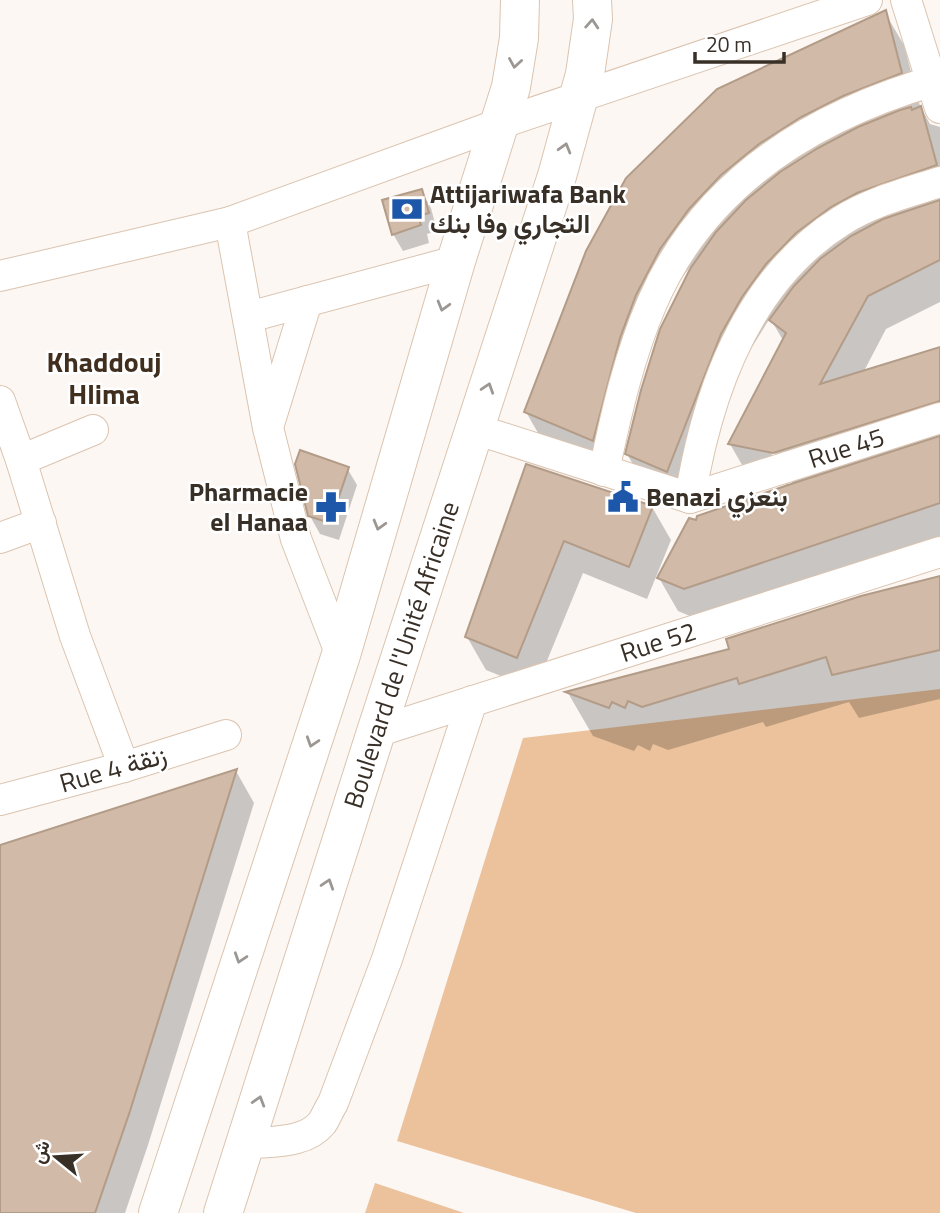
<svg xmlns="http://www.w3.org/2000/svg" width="940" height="1213" viewBox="0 0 940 1213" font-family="'Titillium Web',Vazirmatn,sans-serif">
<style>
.green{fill:#ecc29c}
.shadow{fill:#0003}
.building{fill:#d1baa7;stroke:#b29c88;stroke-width:2}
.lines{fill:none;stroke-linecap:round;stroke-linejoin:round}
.minor-casing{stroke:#dbc4b0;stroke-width:32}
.major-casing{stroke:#dbc4b0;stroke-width:40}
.minor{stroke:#fff;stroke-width:30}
.major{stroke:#fff;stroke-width:38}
.oneway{stroke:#9c9793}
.labels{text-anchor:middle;stroke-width:5;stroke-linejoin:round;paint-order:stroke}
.poi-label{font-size:26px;font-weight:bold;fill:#382f27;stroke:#fff;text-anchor:start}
.street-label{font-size:26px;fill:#382f27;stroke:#fff}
.neighbourhood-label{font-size:28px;font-weight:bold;fill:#402e1e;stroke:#fff}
</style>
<rect width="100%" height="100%" fill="#fcf7f3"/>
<!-- green -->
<path class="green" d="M940,689V1213H636L397,1141L523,738Z
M375,1183L464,1213H365Z"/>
<!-- shadow -->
<path class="shadow" d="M885,13L904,45L920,106L930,124L940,127V302L886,329L863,373L940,348V542L704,622L678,611L659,578L697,522L794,486L770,445L767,446L789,485L749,477L730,444L784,342L770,318L739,368L686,504L646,487L627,454L692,268L690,267L678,283L655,329L611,473L545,445L526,412L588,251Z
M421,191L431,208L437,231L427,234L429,243L403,251L393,234Z
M528,466L652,507L671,540L647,599L583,573L535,690L486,670L467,637Z
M347,468L357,485L339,540L320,534L310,516Z
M940,578V699L859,718L849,702L766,727L763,722L668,750L653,744L650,751L638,745L634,751L593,736L568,693L731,651Z
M236,771L254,803L148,1145L125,1213H0V847Z"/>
<!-- building -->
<path class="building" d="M886,10L902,73L843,96L801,117L759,144L721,175L689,209L660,249L636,295L620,338L593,441L524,412L586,251L626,178L717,89Z
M921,106L937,165L857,193L831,207L796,233L766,264L742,297L721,334L667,472L625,454L641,390L660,329L690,269L716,232L746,200L780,172L818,148L858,127L900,110L911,107L912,110Z
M422,189L429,213L418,216L421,225L392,235L382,200Z
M940,200V260L868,296L820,384L940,347V401L773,453L728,444L786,333L769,320L794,286L820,259L851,236L883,219Z
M940,436V503L684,589L657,578L689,518L696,520L697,516L800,481Z
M300,450L349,467L330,523L308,516L295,464Z
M526,464L653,506L629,567L564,541L517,658L465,637Z
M940,576V650L832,675L826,657L739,684L737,678L642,707L628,701L625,708L612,702L609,708L565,692L729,649L726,639L861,596Z
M237,769L130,1111L95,1213H0V845Z"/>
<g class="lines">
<defs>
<g id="minor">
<path d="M906,0L940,108"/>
<path d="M230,222L268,428L296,539L341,655"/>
<path d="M0,276L230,222L499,124L867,0"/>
<path d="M249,317L456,261"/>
<path d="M0,401L21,460L75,636L124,767"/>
<path d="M269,424L307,301"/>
<path id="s1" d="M475,429L690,498L940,418"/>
<path d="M21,460L93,430"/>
<path d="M604,471C616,414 629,356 652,303C705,180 817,114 940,79"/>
<path d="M690,498C707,394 747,280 841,221C871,202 906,193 940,182"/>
<path d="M0,538L41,523"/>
<path id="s2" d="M376,732L940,552"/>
<path d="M0,800L124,767L226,735"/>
<path d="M246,1144C271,1141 305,1144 322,1123C326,1117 329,1109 333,1103L387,959L472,701"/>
</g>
<g id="major">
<path d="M158,1213L341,655L456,261L511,87L519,38L520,0"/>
<path id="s3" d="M223,1213L376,732L557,176L585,74L593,19L592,0"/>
</g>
</defs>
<!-- minor casing -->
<use href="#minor" class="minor-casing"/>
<!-- major casing -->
<use href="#major" class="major-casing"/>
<!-- minor -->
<use href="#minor" class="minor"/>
<!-- major -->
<use href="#major" class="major"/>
</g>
<!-- one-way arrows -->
<defs><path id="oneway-chevron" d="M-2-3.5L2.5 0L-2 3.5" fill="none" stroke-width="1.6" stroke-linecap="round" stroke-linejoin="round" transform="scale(1.75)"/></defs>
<g class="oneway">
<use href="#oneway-chevron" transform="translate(592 24) rotate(-86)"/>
<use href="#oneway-chevron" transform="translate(515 63) rotate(99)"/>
<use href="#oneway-chevron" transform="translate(565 148) rotate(-74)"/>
<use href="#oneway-chevron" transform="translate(443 306) rotate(106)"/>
<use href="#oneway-chevron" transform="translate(488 388) rotate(-72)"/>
<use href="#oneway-chevron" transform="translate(379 525) rotate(106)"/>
<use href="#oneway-chevron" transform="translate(312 742) rotate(108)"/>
<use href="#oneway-chevron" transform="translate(328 884) rotate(-72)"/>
<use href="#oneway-chevron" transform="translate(240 958) rotate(108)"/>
<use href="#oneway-chevron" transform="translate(259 1101) rotate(-73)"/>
</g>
<!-- icons -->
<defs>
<symbol id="bank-bare" viewBox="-9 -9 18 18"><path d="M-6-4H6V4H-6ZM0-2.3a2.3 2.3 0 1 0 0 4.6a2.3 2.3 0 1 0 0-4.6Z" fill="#1d57a9" stroke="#fff" stroke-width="2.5" paint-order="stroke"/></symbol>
<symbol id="civic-bare" viewBox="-9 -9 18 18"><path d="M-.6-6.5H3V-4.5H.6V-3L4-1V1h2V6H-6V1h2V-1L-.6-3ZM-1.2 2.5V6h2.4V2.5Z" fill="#1d57a9" stroke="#fff" stroke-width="2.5" paint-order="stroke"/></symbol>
<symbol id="pharmacy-bare" viewBox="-9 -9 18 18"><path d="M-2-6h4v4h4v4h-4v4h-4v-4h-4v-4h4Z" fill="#1d57a9" stroke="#fff" stroke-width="2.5" paint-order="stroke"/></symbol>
</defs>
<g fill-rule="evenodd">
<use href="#bank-bare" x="385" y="187" width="44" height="44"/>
<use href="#civic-bare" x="601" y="475" width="44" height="44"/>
<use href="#pharmacy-bare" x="309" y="485" width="44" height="44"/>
</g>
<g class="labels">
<!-- poi labels -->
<g class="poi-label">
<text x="430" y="203">Attijariwafa Bank<tspan x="430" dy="30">التجاري وفا بنك</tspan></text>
<text x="308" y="501" text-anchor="end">Pharmacie<tspan x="308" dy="30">el Hanaa</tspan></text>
<text x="646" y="506">Benazi بنعزي</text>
</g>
<!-- street labels -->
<g class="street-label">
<text dy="9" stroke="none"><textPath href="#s1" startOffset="390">Rue 45</textPath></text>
<text dy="9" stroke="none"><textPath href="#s2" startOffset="296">Rue 52</textPath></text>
<text dy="9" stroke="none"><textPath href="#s3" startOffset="586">Boulevard de l'Unité Africaine</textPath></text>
<text transform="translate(113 769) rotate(-16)" y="9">Rue 4 زنقة</text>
</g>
<!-- neighbourhood labels -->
<g class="neighbourhood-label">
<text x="104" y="372">Khaddouj<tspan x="104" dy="32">Hlima</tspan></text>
</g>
</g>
<!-- north arrow -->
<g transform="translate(56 1157) rotate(288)" stroke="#ffffff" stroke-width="5" paint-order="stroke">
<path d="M0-5L12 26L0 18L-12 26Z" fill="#382f27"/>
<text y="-10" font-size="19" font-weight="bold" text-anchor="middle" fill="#382f27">ش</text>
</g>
<!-- scale -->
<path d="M695 52v10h89v-10" fill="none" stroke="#382f27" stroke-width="3.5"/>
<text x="706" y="52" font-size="21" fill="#382f27" stroke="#ffffff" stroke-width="5" paint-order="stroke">20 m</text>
</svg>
